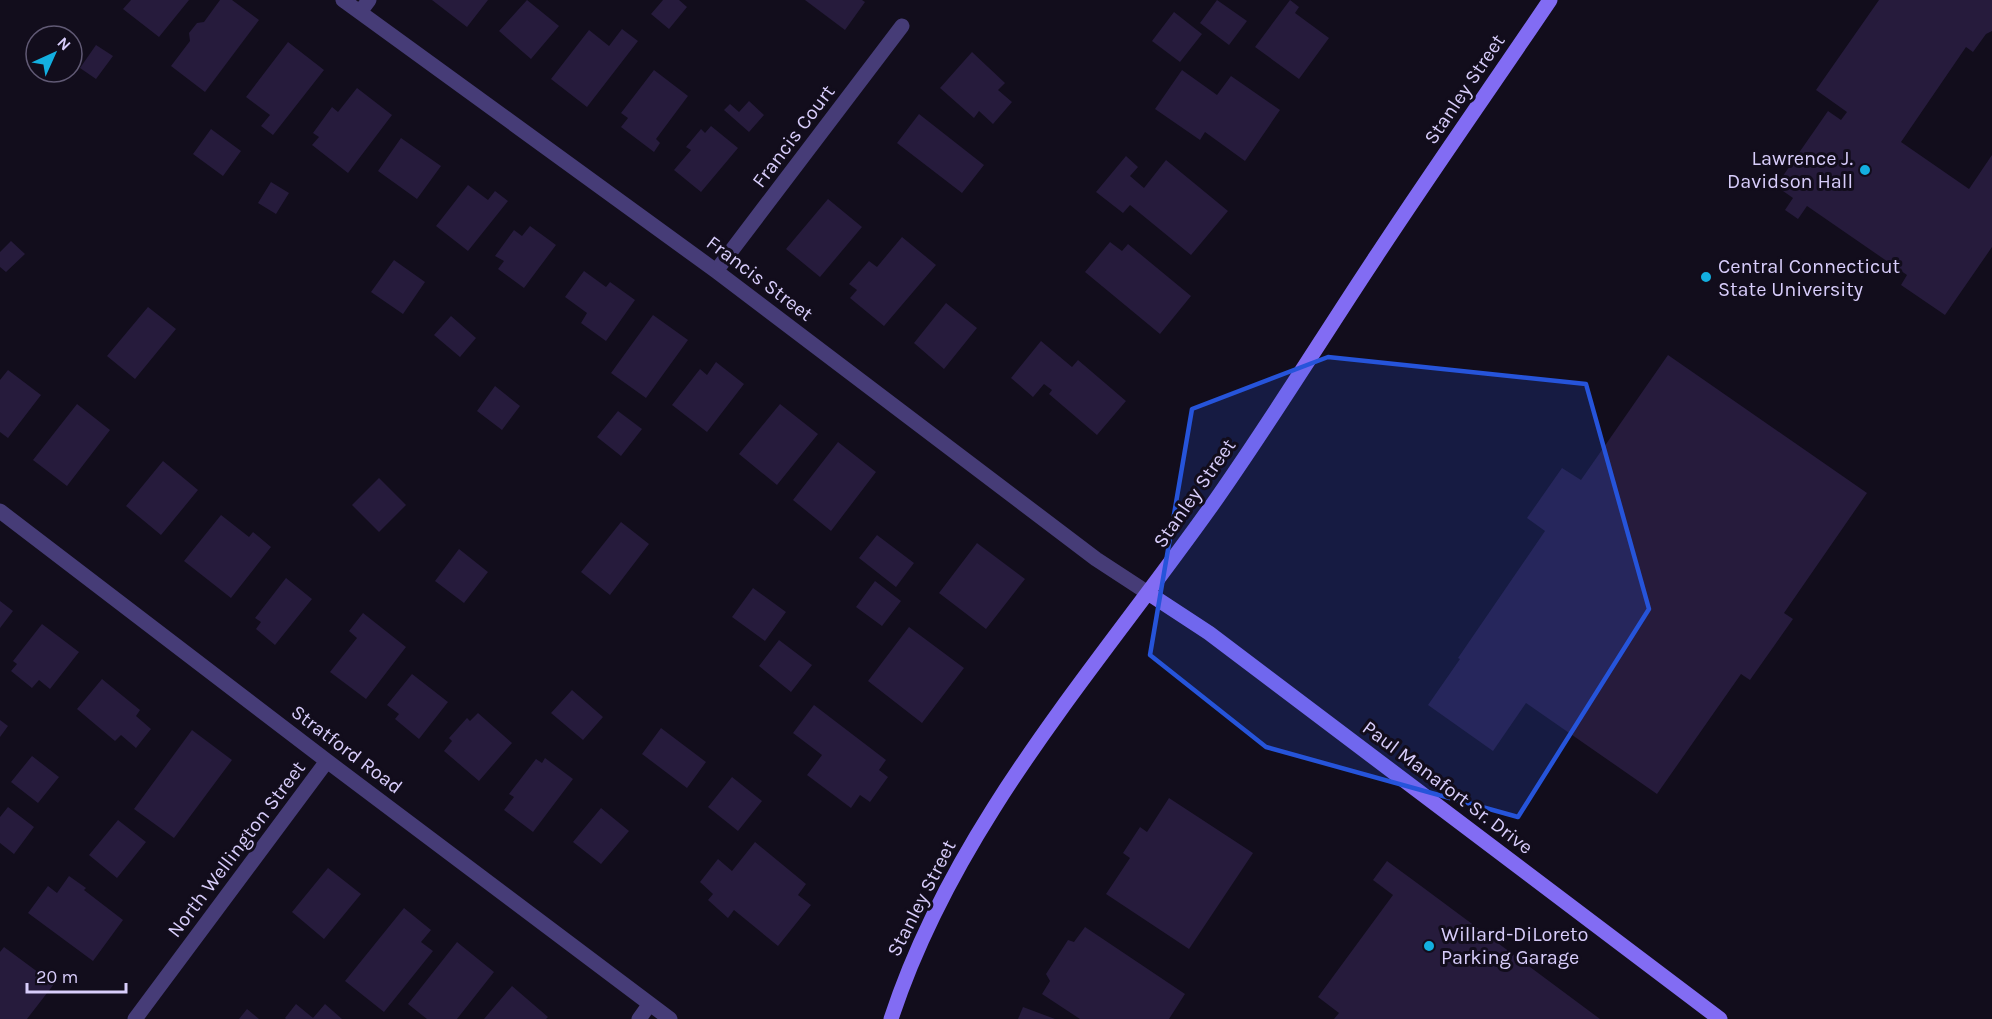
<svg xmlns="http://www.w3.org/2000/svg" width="1992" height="1019" viewBox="0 0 1992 1019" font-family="Karla,sans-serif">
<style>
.building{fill:#261b3c}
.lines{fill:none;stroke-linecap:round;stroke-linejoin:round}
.street{stroke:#463c77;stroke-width:15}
.secondary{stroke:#826cf3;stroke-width:15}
.marked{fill:#2654da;fill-opacity:0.2;stroke:#2654da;stroke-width:4.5;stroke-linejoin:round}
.poi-dot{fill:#13afe0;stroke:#120d1c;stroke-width:2}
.labels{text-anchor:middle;stroke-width:6;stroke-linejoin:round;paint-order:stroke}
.street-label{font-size:20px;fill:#d8cdfb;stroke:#120d1c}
.poi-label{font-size:20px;fill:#d8cdfb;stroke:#120d1c;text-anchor:start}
</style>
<rect width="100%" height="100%" fill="#120d1c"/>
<!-- building -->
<path class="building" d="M131,0H189L159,37L123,9Z
M220,0H232L259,20L205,92L171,66L190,41L189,33L197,23L204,22Z
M432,0H488L467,27Z
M527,0L559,26L531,59L499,31Z
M663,0H679L687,7L669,29L651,14Z
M805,0H862L865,2L845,30Z
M1217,0L1247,21L1229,45L1200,23Z
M1290,0L1299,7L1295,13L1329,38L1299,79L1255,47Z
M1879,0H1992V31L1986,34L1973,52L1966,47L1901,142L1969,189L1992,155V247L1945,315L1901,285L1907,275L1807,206L1798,219L1785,210L1793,198L1776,186L1828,111L1841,120L1847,112L1816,90Z
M1174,12L1202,34L1180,62L1152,41Z
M622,29L638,41L587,107L551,79L589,30L609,46Z
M288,42L324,70L273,135L261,126L270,115L246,97Z
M96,45L113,56L96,79L80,68Z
M972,52L1005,83L998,90L1012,102L993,124L979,111L974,118L940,88Z
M654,70L688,96L656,139L660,143L654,152L621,127L628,118L621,113Z
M1182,70L1217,95L1231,76L1280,110L1245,161L1205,132L1200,140L1155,109Z
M357,88L392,115L348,173L312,145L319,137L313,133L332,107L338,112Z
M749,101L764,115L749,132L724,110L730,104L739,112Z
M919,114L984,165L962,193L897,143Z
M711,126L738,148L701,192L674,170L691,150L686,147L701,129L705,133Z
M211,129L241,151L223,176L193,154Z
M401,138L441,166L417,199L378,171Z
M1126,156L1138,167L1130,176L1144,188L1166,160L1228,211L1191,255L1130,205L1123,213L1096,192Z
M271,182L289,193L276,214L258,203Z
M468,185L488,200L495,191L508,201L468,251L436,226Z
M828,199L862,227L820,277L786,249Z
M530,226L556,245L524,288L498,269L504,261L495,256L514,230L522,236Z
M902,237L936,265L884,326L850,298L857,290L849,284L869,261L877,267Z
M11,241L25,254L6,272L0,267V252Z
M1110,242L1122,251L1128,244L1191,296L1160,334L1085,272Z
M394,260L425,282L403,314L371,292Z
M584,271L606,287L610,282L635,300L606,341L581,323L587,313L565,297Z
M946,303L977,328L944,369L914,343Z
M148,307L176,329L135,379L107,356Z
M653,315L688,340L646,398L611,373Z
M451,316L476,338L460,357L434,335Z
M1041,341L1072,367L1078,360L1126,401L1097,435L1049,394L1052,390L1044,384L1033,397L1011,378Z
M1668,355L1867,493L1784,613L1793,619L1750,680L1741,674L1657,794L1526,703L1493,751L1428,705L1460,659L1458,658L1545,531L1527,518L1562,468L1581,480Z
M716,362L744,384L707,432L672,405L700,369L707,375Z
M8,370L41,395L8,438L0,432V380Z
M495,386L520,406L502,430L477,411Z
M77,404L110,430L67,486L33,460Z
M780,404L818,434L777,485L739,454Z
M618,411L642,429L621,456L597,437Z
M838,442L876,472L831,531L793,500Z
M163,461L198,490L161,535L126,506Z
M379,478L406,505L379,532L352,505Z
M221,515L249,537L253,532L271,547L231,598L184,561Z
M621,522L649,544L610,595L581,572Z
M877,535L914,563L896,587L859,558Z
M977,543L1025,579L986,629L939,593Z
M459,549L488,572L464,603L435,581Z
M286,578L312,599L275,645L256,629L261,622L255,618Z
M875,581L901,601L882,626L856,607Z
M753,588L786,612L765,641L732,617Z
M0,601L13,611L0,628Z
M363,613L406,647L366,699L330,672L357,638L349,631Z
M42,624L79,652L50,689L39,680L32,688L11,671L17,664L13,661Z
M909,627L964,668L922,723L868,681Z
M779,640L812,665L791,692L759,666Z
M412,674L448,702L419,739L395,719L399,714L387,705Z
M102,679L140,710L136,716L151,729L136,748L121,735L115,741L77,709Z
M572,690L603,717L583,740L551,713Z
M814,705L886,760L879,770L888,777L870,802L860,795L851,808L807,775L822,755L793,733Z
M478,713L512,743L479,781L444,751L452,741L449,738L467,718L470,721Z
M0,720L8,726L0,737Z
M661,728L706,762L687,788L642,754Z
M192,730L232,760L174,838L134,809Z
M32,756L59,777L38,803L11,782Z
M545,758L573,779L533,832L504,810L514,797L509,794L536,759L542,763Z
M732,777L762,801L738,831L708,807Z
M1169,798L1253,853L1189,949L1106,894L1130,858L1123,853L1140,827L1147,832Z
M8,807L34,827L14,854L0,843V817Z
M601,808L629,831L601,864L573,842Z
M118,820L146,842L117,878L89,855Z
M755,842L806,884L798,895L811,905L778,946L734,910L728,918L708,900L713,894L700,882L718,859L732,871Z
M1387,861L1417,883L1600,1019H1334L1339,1013L1318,997L1393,895L1373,880Z
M328,868L361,894L324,939L292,912Z
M69,876L86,888L84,890L123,920L93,961L28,913L48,886L57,893Z
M404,908L431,930L421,942L433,951L384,1012L345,981Z
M1085,927L1185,994L1169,1019H1080L1042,994L1050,981L1046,974L1068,940L1074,942Z
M457,942L494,972L457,1019H427L408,1004Z
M4,947L54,984L27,1019H0V952Z
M512,986L548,1017L546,1019H484Z
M296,1004L313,1018L325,1004L342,1019H286L285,1018Z
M1023,1007L1055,1019H1018Z
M247,1009L259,1019H239Z"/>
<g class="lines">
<!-- street -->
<path class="street" d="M343,0L716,271L1096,559L1148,593
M360,12L369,0
M716,271L902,26
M0,511L327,761L670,1019
M135,1019L327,761
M639,1019L649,1005"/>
<!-- secondary -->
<path class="secondary" d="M1148,593L1209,633L1720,1019
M891,1019C954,826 1094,671 1210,508C1268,426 1320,341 1375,258C1432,171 1492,86 1550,0"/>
</g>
<!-- marked area -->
<path class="marked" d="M1328,357L1586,384L1649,609L1518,817L1266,747L1150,655L1192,409Z"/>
<!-- markers -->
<g class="poi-dot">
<circle cx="1865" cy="170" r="6"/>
<circle cx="1706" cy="277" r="6"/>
<circle cx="1429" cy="946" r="6"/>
</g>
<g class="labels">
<!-- street labels -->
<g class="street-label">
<text transform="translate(1464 89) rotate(-56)" y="7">Stanley Street</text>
<text transform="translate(793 136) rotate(-53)" y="7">Francis Court</text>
<text transform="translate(760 278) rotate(37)" y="7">Francis Street</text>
<text transform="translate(1194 493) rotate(-55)" y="7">Stanley Street</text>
<text transform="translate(347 749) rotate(37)" y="7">Stratford Road</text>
<text transform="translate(1448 787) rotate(37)" y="7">Paul Manafort Sr. Drive</text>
<text transform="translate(236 849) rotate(-53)" y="7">North Wellington Street</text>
<text transform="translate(921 898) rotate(-63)" y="7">Stanley Street</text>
</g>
<!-- poi labels -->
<g class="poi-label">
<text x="1853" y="165" text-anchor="end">Lawrence J.<tspan x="1853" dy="23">Davidson Hall</tspan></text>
<text x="1718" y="273">Central Connecticut<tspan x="1718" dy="23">State University</tspan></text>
<text x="1441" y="941">Willard-DiLoreto<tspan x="1441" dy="23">Parking Garage</tspan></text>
</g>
</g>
<!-- north arrow -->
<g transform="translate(54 54) rotate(45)"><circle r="28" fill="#120d1c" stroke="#615a75" stroke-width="1.5"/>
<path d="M0-4.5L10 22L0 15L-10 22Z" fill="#13afe0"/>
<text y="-9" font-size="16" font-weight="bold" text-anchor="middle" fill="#d8cdfb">N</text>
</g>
<!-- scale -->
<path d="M27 983v9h99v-9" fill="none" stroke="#d8cdfb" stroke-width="3"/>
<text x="36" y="983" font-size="18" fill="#d8cdfb" stroke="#120d1c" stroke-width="4.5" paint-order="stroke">20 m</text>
</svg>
